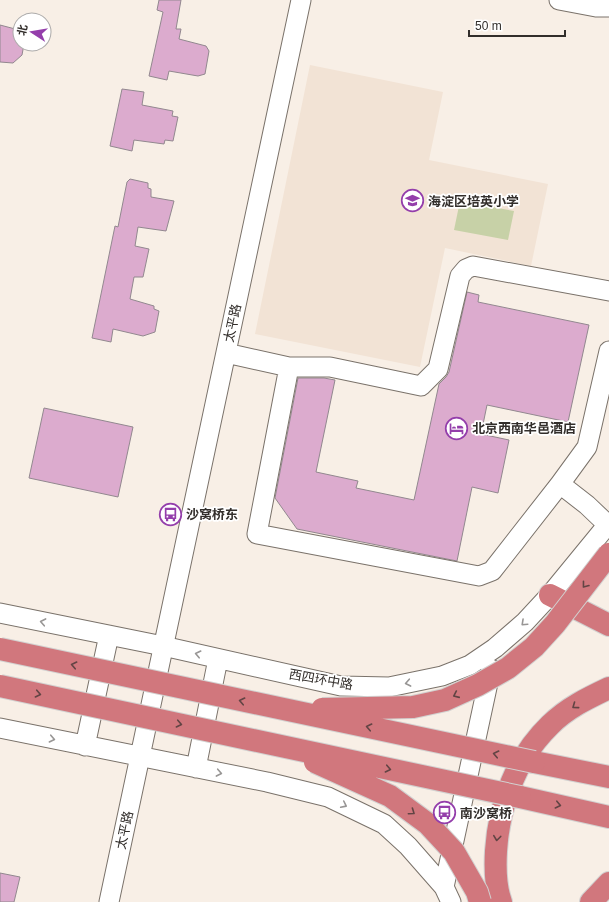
<svg xmlns="http://www.w3.org/2000/svg" width="609" height="902" viewBox="0 0 609 902" font-family="Helvetica,'Noto Sans SC',sans-serif">
<style>
.built{fill:#f2e3d5}
.green{fill:#c7d1a7}
.building{fill:#dcabce;stroke:#92888f}
.lines{fill:none;stroke-linecap:round;stroke-linejoin:round}
.minor-casing{stroke:#7a726a;stroke-width:21}
.highway-casing{stroke:#d2d1d0;stroke-width:24}
.minor{stroke:#fff;stroke-width:19}
.highway{stroke:#d1777d;stroke-width:22}
.highway-bridge-casing{stroke:#d2d1d0;stroke-width:24;stroke-linecap:butt}
.highway-bridge{stroke:#d1777d;stroke-width:22}
.oneway{stroke:#624444}
.oneway2{stroke:#989695}
.labels{text-anchor:middle;stroke-width:3.5;stroke-linejoin:round;paint-order:stroke}
.poi-label{font-size:13px;font-weight:bold;fill:#322e2b;stroke:#fff;text-anchor:start}
.street-label{font-size:13px;fill:#322e2b;stroke:#fff}
</style>
<rect width="100%" height="100%" fill="#f8efe6"/>
<!-- built -->
<path class="built" d="M310,65L443,92L429,160L548,184L531,266L445,248L420,367L255,334Z"/>
<!-- green -->
<path class="green" d="M460,201L514,211L508,240L454,230Z"/>
<!-- building -->
<path class="building" d="M159,0H181L176,29H181L179,39L206,46L209,51L205,74L198,76L169,71L167,80L149,76L163,12L157,10Z
M0,25L19,30L20,44H24L22,55L13,63L0,62Z
M122,89L144,92L142,105L173,111L172,116L178,117L173,141L165,140L164,144L134,140L132,151L110,146Z
M130,179L148,183V188L151,189V197L174,201L166,231L138,227L135,246L149,249L143,277H134L130,299L154,306V309L159,311L155,332L143,336L113,329L111,342L92,338L115,226L118,227L127,182Z
M467,292L479,295L478,302L589,325L568,422L487,405L481,434L509,440L498,493L472,487L457,561L297,529L275,498L298,378H324L335,380L316,472L358,481L356,488L414,500L439,384L446,377L449,372Z
M44,408L133,427L118,497L29,478Z
M0,873L20,877L14,902H0Z"/>
<g class="lines">
<defs>
<path id="minor" d="M559,0L596,7H609
M226,353L289,367L257,534L479,576L492,571L560,484L587,505L608,525
M289,367H330L421,386L438,369L460,276L466,269L473,266L609,291
M560,484L587,447L609,351
M0,613L163,646L341,686L389,687L442,676L470,665L495,648L525,622L550,595L609,523
M0,728L267,782L328,797L384,824L408,846L444,887L451,902
M85,746L109,635
M196,768L218,659
M444,887L491,669
M109,902L301,0"/>
<path id="highway" d="M550,595L609,625
M534,762L609,777
M520,797L609,817
M501,902C495,886 495,868 496,851C499,804 516,758 550,725C567,708 588,698 609,688
M591,902L609,883"/>
</defs>
<!-- minor casing -->
<use href="#minor" class="minor-casing"/>
<!-- highway casing -->
<use href="#highway" class="highway-casing"/>
<!-- minor -->
<use href="#minor" class="minor"/>
<!-- highway -->
<use href="#highway" class="highway"/>
<defs>
<path id="highway-bridge" d="M0,649L534,762
M0,686L520,797
M322,709L413,707L445,700L478,685L508,668L534,647L555,624L609,554
M315,762L390,796L428,824L454,852L477,892L480,902"/>
</defs>
<!-- highway-bridge casing -->
<use href="#highway-bridge" class="highway-bridge-casing"/>
<!-- highway-bridge -->
<use href="#highway-bridge" class="highway-bridge"/>
</g>
<!-- one-way arrows -->
<defs><path id="oneway-chevron" d="M-2-3.5L2.5 0L-2 3.5" fill="none" stroke-width="1.6" stroke-linecap="round" stroke-linejoin="round"/></defs>
<g class="oneway">
<use href="#oneway-chevron" transform="translate(585 585) rotate(128)"/>
<use href="#oneway-chevron" transform="translate(74 665) rotate(-168)"/>
<use href="#oneway-chevron" transform="translate(38 694) rotate(12)"/>
<use href="#oneway-chevron" transform="translate(456 695) rotate(156)"/>
<use href="#oneway-chevron" transform="translate(242 701) rotate(-168)"/>
<use href="#oneway-chevron" transform="translate(575 706) rotate(144)"/>
<use href="#oneway-chevron" transform="translate(179 724) rotate(12)"/>
<use href="#oneway-chevron" transform="translate(369 727) rotate(-168)"/>
<use href="#oneway-chevron" transform="translate(496 754) rotate(-168)"/>
<use href="#oneway-chevron" transform="translate(388 769) rotate(12)"/>
<use href="#oneway-chevron" transform="translate(558 805) rotate(13)"/>
<use href="#oneway-chevron" transform="translate(412 812) rotate(35)"/>
<use href="#oneway-chevron" transform="translate(497 838) rotate(97)"/>
</g>
<g class="oneway2">
<use href="#oneway-chevron" transform="translate(43 622) rotate(-169)"/>
<use href="#oneway-chevron" transform="translate(524 623) rotate(137)"/>
<use href="#oneway-chevron" transform="translate(198 654) rotate(-167)"/>
<use href="#oneway-chevron" transform="translate(408 683) rotate(169)"/>
<use href="#oneway-chevron" transform="translate(52 739) rotate(12)"/>
<use href="#oneway-chevron" transform="translate(219 773) rotate(11)"/>
<use href="#oneway-chevron" transform="translate(344 805) rotate(26)"/>
</g>
<!-- icons -->
<defs>
<symbol id="school-ring" viewBox="-11 -11 22 22"><circle r="9.5" fill="#fff" stroke="#943eab" stroke-width="1.5"/><path d="M0-5L7-2L0 1L-7-2ZM-4 1L0 2.5L4 1V4Q0 6-4 4Z" fill="#943eab"/></symbol>
<symbol id="hotel-ring" viewBox="-11 -11 22 22"><circle r="9.5" fill="#fff" stroke="#943eab" stroke-width="1.5"/><path d="M-6-4.5h1.5V1H6V5H4.5V3h-9V5H-6ZM-4 0a1.8 1.8 0 1 1 3.6 0ZM.5 0V-2.5h3Q6-2.5 6 0Z" fill="#943eab"/></symbol>
<symbol id="bus-ring" viewBox="-11 -11 22 22"><circle r="9.5" fill="#fff" stroke="#943eab" stroke-width="1.5"/><path d="M-5-6H5V4H4V6H2V4H-2V6H-4V4H-5ZM-3.5-4V0h7V-4ZM-3.5 1.2v1.5H-2V1.2ZM2 1.2v1.5H3.5V1.2Z" fill="#943eab"/></symbol>
</defs>
<g fill-rule="evenodd">
<use href="#school-ring" x="400" y="188" width="25" height="25"/>
<use href="#hotel-ring" x="444" y="416" width="25" height="25"/>
<use href="#bus-ring" x="158" y="502" width="25" height="25"/>
<use href="#bus-ring" x="432" y="800" width="25" height="25"/>
</g>
<g class="labels">
<!-- poi labels -->
<g class="poi-label">
<text x="428" y="206">海淀区培英小学</text>
<text x="472" y="433">北京西南华邑酒店</text>
<text x="186" y="519">沙窝桥东</text>
<text x="460" y="818">南沙窝桥</text>
</g>
<!-- street labels -->
<g class="street-label">
<text transform="translate(232 323) rotate(-78)" y="5">太平路</text>
<text transform="translate(321 679) rotate(10)" y="5">西四环中路</text>
<text transform="translate(124 830) rotate(-78)" y="5">太平路</text>
</g>
</g>
<!-- north arrow -->
<g transform="translate(32 32) rotate(282)"><circle r="19" fill="#ffffff" stroke="#adabaa"/>
<path d="M0-3L7 15L0 10L-7 15Z" fill="#943eab"/>
<text y="-6" font-size="11" font-weight="bold" text-anchor="middle" fill="#322e2b">北</text>
</g>
<!-- scale -->
<path d="M469 30v6h96v-6" fill="none" stroke="#322e2b" stroke-width="2"/>
<text x="475" y="30" font-size="12" fill="#322e2b" stroke="#ffffff" stroke-width="3" paint-order="stroke">50 m</text>
</svg>
